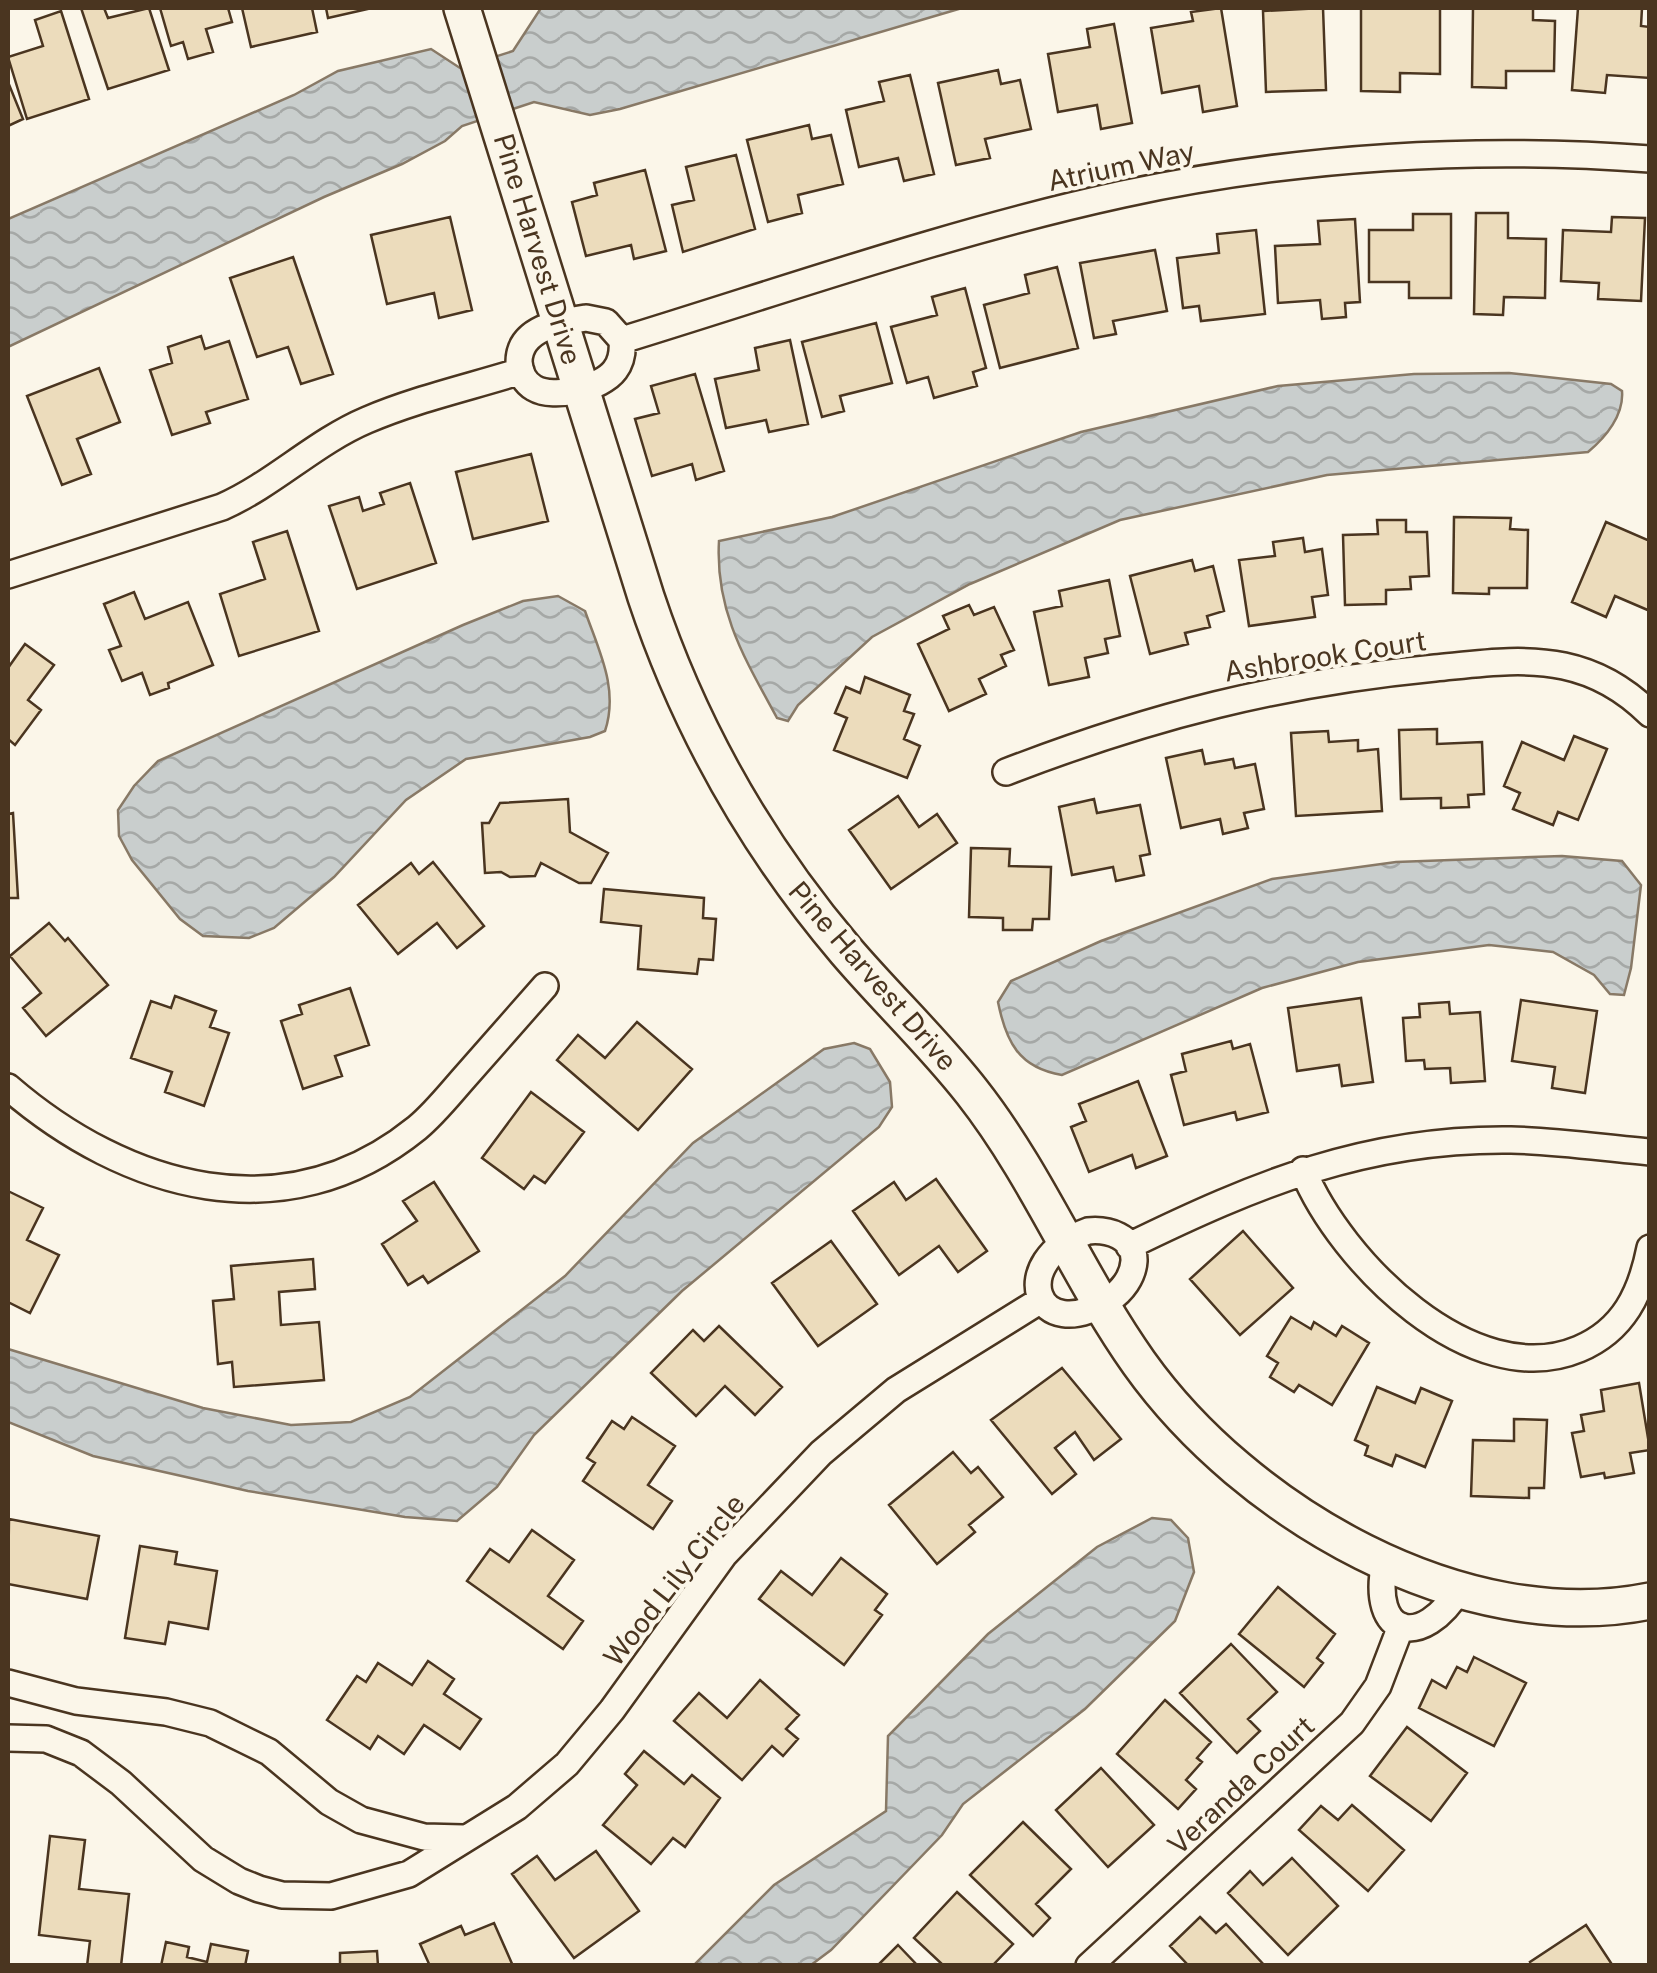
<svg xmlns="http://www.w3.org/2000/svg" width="1657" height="1973" viewBox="0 0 1657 1973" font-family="'Public Sans',sans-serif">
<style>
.water{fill:url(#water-waves);stroke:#887966;stroke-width:2.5}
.building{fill:#ecdcbc;stroke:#4a3520;stroke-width:2.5}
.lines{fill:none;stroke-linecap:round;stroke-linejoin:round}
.street-casing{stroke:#4a3520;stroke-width:30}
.secondary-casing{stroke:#4a3520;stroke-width:40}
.street{stroke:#fbf6e9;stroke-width:25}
.secondary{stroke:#fbf6e9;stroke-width:35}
.labels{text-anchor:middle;stroke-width:8;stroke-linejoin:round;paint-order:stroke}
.street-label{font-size:28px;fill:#4a3520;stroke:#fbf6e9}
</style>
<defs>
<pattern id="water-waves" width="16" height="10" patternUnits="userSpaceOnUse" patternTransform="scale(2.5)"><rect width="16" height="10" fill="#c9cecd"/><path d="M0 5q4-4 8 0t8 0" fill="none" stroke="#a5a8a6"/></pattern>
</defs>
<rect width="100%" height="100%" fill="#fbf6e9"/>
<!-- water -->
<path class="water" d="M541,8H962L620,109L590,115L534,102L462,126L445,141L402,164L324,197L8,347V219L294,95L338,71L431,49L460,68L513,51Z
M1509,373L1611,384L1622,391C1624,415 1606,437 1588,452L1327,475L1120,520L970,584L872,637L798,705L788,721L777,718C745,659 715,611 719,541L832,517L1081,432L1278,386L1414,374Z
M558,596L585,611C599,651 619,689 605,731L590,737L466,759L406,800L334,877L274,928L249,938L203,936L180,919L132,860L119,836L118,810L134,786L158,761L463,625L523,601Z
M1562,856L1622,861L1641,885L1631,968L1624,995L1610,994L1594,975L1553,952L1489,945L1358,962L1262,988L1062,1075C1019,1068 1006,1042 998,1002L1011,981L1101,941L1272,879L1396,862Z
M854,1043L870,1049L890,1082L892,1107L879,1127L682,1291L534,1435L497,1487L457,1521L405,1517L248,1491L93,1456L8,1422V1349L203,1408L291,1425L351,1422L410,1397L565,1276L693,1143L824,1049Z
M1152,1518L1171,1520L1188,1538L1194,1572L1175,1621L1085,1709L963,1804L942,1835L831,1950L811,1965H694L774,1885L886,1811L888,1736L988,1634L1097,1547Z"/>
<!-- building -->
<path class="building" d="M81,8H104L108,18L149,8L169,70L108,89Z
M160,8H228L232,22L206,29L213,52L188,59L183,42L171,46Z
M242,8H312L317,32L251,47Z
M326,8H372L328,18Z
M1221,8L1237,106L1203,112L1199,86L1162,93L1151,28L1193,21L1191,12Z
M1323,8L1326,90L1266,92L1263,11Z
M1361,8H1440V74L1400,73V92L1361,91Z
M1473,8H1533V20L1555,21L1554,71H1506V88L1472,87Z
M1578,8H1642L1641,26L1650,27V78L1607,75L1605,93L1572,90Z
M61,11L89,99L27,119L8,57L43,46L35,20Z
M1114,24L1132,123L1101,129L1097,105L1058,112L1048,54L1090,47L1087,29Z
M998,70L1001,84L1020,80L1031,129L985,139L990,158L956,165L938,83Z
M910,75L934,174L904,181L898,158L859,167L846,110L884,101L879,82Z
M8,82L23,119L8,126Z
M809,125L812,139L831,135L843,184L798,195L802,213L768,222L747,140Z
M736,155L755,229L683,252L672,205L694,200L686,167Z
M645,170L666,251L634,259L631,245L586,256L572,202L597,195L594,183Z
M1476,213H1508V238L1546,239L1545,298L1504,297L1503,315L1474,314Z
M1413,214H1451V298H1409V282H1369V230H1413Z
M450,217L472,310L439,318L434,293L387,304L371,235Z
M1612,217L1645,218L1641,301L1598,299L1599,283L1561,281L1563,230L1611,232Z
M1355,219L1360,302L1345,303L1346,317L1322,319L1320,300L1278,303L1275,246L1320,244L1318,221Z
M1256,230L1265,314L1201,321L1199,306L1183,308L1177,258L1219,253L1217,234Z
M1155,250L1167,311L1113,321L1116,334L1094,338L1080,263Z
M293,257L333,374L301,384L288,347L257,357L230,278Z
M1057,267L1078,348L1000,368L984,305L1029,293L1025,275Z
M965,288L986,368L973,372L977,386L934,398L928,377L907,383L891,327L937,315L932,297Z
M876,323L892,383L840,396L844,411L822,417L802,342Z
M201,336L205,349L229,341L248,399L206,412L210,423L172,435L150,370L172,363L168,347Z
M790,340L808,424L769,432L766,420L726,428L715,379L759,370L755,348Z
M99,368L120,422L77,439L91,474L62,485L27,396Z
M695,374L724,471L696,480L692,464L652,476L635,419L659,413L651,386Z
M531,454L548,521L473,539L456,472Z
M410,483L436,563L357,589L329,506L359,497L363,511L384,504L380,493Z
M1454,517L1511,518L1510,529L1528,530L1527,588H1489V594L1453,593Z
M1377,520H1406V532H1427L1429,576L1410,577L1411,589L1386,590V604L1345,605L1343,535L1378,534Z
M1606,522L1650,541V611L1615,596L1606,617L1572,602Z
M287,531L319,631L239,656L220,594L265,579L253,542Z
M1303,538L1305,552L1322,549L1328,595L1312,597L1315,617L1249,626L1239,560L1275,556L1273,542Z
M1192,560L1195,571L1213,566L1224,611L1207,616L1210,627L1185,633L1188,644L1150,654L1130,576Z
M1109,580L1120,636L1105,639L1108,653L1085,658L1089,677L1049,685L1034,612L1062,606L1059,591Z
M134,592L145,619L188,602L213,665L168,683L169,688L150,695L142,673L122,681L109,650L121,646L104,604Z
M969,605L974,615L994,607L1014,650L1001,655L1006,666L979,679L986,694L949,711L918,644L949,629L943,616Z
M25,644L54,665L28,700L41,710L15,745L8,739V668Z
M865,677L910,695L904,711L914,714L904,739L920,746L907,778L834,750L847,718L835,713L846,687L860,693Z
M1437,729V744L1482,742L1484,794L1468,795L1469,807L1441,808V798L1401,799L1399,730Z
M1328,731L1329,742L1358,740V751L1378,749L1382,811L1296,816L1291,733Z
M1574,736L1607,749L1578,820L1558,812L1553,825L1513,809L1520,793L1504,786L1522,742L1564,760Z
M1202,750L1205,764L1233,759L1235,768L1255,764L1264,809L1244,813L1248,828L1223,834L1220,819L1181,828L1166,758Z
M898,796L919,827L937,814L957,843L891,889L849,830Z
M568,799L570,832L608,853L591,883H579L541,863L535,876L510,877L501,872L485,873L482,823H489L500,803Z
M1094,799L1097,813L1140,805L1150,854L1140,856L1144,875L1116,881L1113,867L1072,875L1059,807Z
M13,813L18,898H8V814Z
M971,848L1010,849L1009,866L1051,867L1049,919H1033L1032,930H1003V918L969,917Z
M433,862L484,926L457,948L437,923L398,954L358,905L411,863L419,874Z
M604,889L704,898L703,918L716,919L713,960L699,959L697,974L638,969L641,926L601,922Z
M49,923L65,941L68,938L108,985L46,1036L23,1008L41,993L10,956Z
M350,988L369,1045L335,1056L342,1076L303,1089L281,1021L302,1014L299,1005Z
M175,996L216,1011L210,1027L229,1033L204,1106L165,1092L172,1072L131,1058L151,1001L171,1008Z
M1361,998L1373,1082L1342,1086L1339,1065L1297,1071L1288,1008Z
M1521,1000L1597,1011L1585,1093L1552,1088L1555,1067L1512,1061Z
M1449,1002L1450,1014L1480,1012L1485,1081L1451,1083L1450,1068L1425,1069L1424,1060L1406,1061L1403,1018L1420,1017L1419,1004Z
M637,1022L692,1069L638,1130L557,1060L578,1035L605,1058Z
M1231,1041L1233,1049L1250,1044L1268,1112L1237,1120L1235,1112L1184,1125L1171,1075L1186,1071L1182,1054Z
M1138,1081L1167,1156L1136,1168L1132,1155L1089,1172L1071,1127L1086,1121L1079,1104Z
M531,1092L584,1132L545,1183L534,1176L524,1189L482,1158Z
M936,1179L987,1251L958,1272L939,1246L899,1275L853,1211L894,1182L906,1200Z
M434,1182L479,1251L428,1283L423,1276L408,1285L382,1244L417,1221L403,1201Z
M8,1191L43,1208L27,1240L59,1255L30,1313L8,1302Z
M1243,1231L1293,1288L1240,1335L1190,1279Z
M831,1241L877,1304L818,1346L772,1283Z
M313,1259L315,1289L279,1292L281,1325L319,1322L324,1380L234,1387L232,1362L218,1364L213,1301L234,1299L231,1266Z
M1291,1317L1311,1329L1314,1322L1336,1336L1342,1326L1369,1343L1332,1405L1299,1385L1294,1392L1270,1377L1278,1363L1267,1356Z
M719,1326L782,1387L755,1415L725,1386L696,1416L651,1373L693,1330L704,1341Z
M1062,1368L1121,1439L1094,1460L1075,1432L1055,1448L1076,1474L1052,1494L991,1420Z
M1639,1383L1650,1450L1630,1453L1634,1473L1605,1478L1604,1473L1581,1477L1572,1433L1584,1431L1581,1415L1604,1411L1601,1390Z
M1377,1387L1415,1403L1421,1388L1452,1401L1425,1467L1396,1455L1392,1466L1365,1455L1368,1446L1355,1440Z
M632,1417L675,1446L648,1485L672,1501L653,1529L583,1481L595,1463L587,1458L612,1421L624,1429Z
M1514,1419L1547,1420L1544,1488H1529V1498L1471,1496L1473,1440L1514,1441Z
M953,1452L971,1473L978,1467L1003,1497L969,1525L975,1532L937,1564L889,1505Z
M9,1519L99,1536L87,1599L8,1584Z
M532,1530L574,1560L548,1596L583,1621L563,1649L467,1581L490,1549L509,1562Z
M140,1546L177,1552L175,1564L217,1571L208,1629L169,1622L165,1644L125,1638Z
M841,1558L887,1594L875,1610L882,1615L844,1665L759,1599L781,1571L812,1595Z
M1278,1587L1335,1634L1317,1658L1323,1663L1304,1687L1239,1634Z
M1231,1644L1277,1692L1248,1719L1260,1731L1237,1753L1180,1693Z
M1474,1657L1526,1683L1494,1746L1419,1708L1432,1680L1446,1688L1457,1667L1467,1672Z
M428,1661L454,1679L444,1694L481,1719L460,1749L424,1725L404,1754L378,1736L370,1749L327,1720L357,1676L366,1682L378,1663L412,1685Z
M760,1680L799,1715L786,1729L798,1739L783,1756L772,1746L742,1780L674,1721L699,1693L727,1718Z
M1165,1700L1211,1742L1197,1758L1202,1762L1186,1780L1196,1789L1178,1809L1117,1754Z
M1407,1727L1467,1773L1431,1821L1370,1776Z
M644,1751L684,1784L692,1775L720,1798L685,1847L673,1838L651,1864L603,1825L637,1785L625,1774Z
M1101,1768L1154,1825L1108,1867L1056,1810Z
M1352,1805L1404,1850L1368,1891L1299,1830L1321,1806L1338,1820Z
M1023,1822L1071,1869L1036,1904L1050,1918L1033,1936L970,1875Z
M50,1836L85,1840L79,1889L129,1894L121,1966H87L90,1941L39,1935Z
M596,1851L639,1911L574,1958L512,1874L537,1856L555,1880Z
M1292,1858L1338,1906L1288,1955L1228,1893L1250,1871L1263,1885Z
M957,1892L1013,1944L992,1966H944L914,1938Z
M1200,1917L1216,1933L1226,1924L1265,1966H1189L1170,1946Z
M494,1923L513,1966H430L420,1944L461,1926L465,1935Z
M1586,1925L1613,1966H1532L1530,1962Z
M166,1942L189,1947L187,1957L207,1962L211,1944L248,1951L245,1966H161Z
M898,1945L918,1966H877Z
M377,1951L378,1966H340V1953Z"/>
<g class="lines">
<defs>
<path id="street" d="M586,318L606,322L622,340C623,351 622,361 615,370C602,388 554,400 534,388C525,383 520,373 519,362C519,328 560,322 586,318Z
M622,340C788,289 953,231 1123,194C1295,157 1474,146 1650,159
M8,575L222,507C274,484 315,442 367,420C416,399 470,387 521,371
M1006,772C1151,716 1280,683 1435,668C1477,664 1522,657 1564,666C1597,673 1626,690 1650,714
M8,1087C126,1189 285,1235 417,1128C434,1114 449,1095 464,1078C491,1047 518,1017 545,986
M1303,1170C1340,1261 1472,1394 1579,1349C1624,1330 1641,1293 1650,1248
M1088,1231C1107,1229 1135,1236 1134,1261C1133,1277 1122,1291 1110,1299C1035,1349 1005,1261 1088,1231Z
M1129,1246C1256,1184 1367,1138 1511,1140C1557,1141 1604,1148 1650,1152
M1385,1562C1369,1637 1422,1651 1460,1588
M8,1683L76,1701L166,1712L210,1723L269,1752L329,1802L361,1820L424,1837L463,1838
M8,1738L46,1739L81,1753L121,1783L203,1859L239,1881L259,1889L282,1895L331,1896L409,1874L517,1807L567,1764L612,1710L724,1555L821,1453L896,1390L1041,1300
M1089,1966L1352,1723L1378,1686L1401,1626"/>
<path id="secondary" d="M462,8L646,597C690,729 756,845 846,951C887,999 933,1042 972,1092C1038,1176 1078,1277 1139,1363C1245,1512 1462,1639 1650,1601"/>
</defs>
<!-- street casing -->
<use href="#street" class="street-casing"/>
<!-- secondary casing -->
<use href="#secondary" class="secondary-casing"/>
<!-- street -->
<use href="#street" class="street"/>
<!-- secondary -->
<use href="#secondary" class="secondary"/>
</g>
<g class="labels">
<!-- street labels -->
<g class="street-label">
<text transform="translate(1121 166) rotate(-12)" y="10">Atrium Way</text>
<text transform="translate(538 249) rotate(73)" y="10">Pine Harvest Drive</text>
<text transform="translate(1325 656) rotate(-9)" y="10">Ashbrook Court</text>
<text transform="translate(873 976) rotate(49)" y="10">Pine Harvest Drive</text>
<text transform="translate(674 1580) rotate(-52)" y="10">Wood Lily Circle</text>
<text transform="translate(1241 1785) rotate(-43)" y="10">Veranda Court</text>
</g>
</g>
<!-- border -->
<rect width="1657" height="1973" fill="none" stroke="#4a3520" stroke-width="20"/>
</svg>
